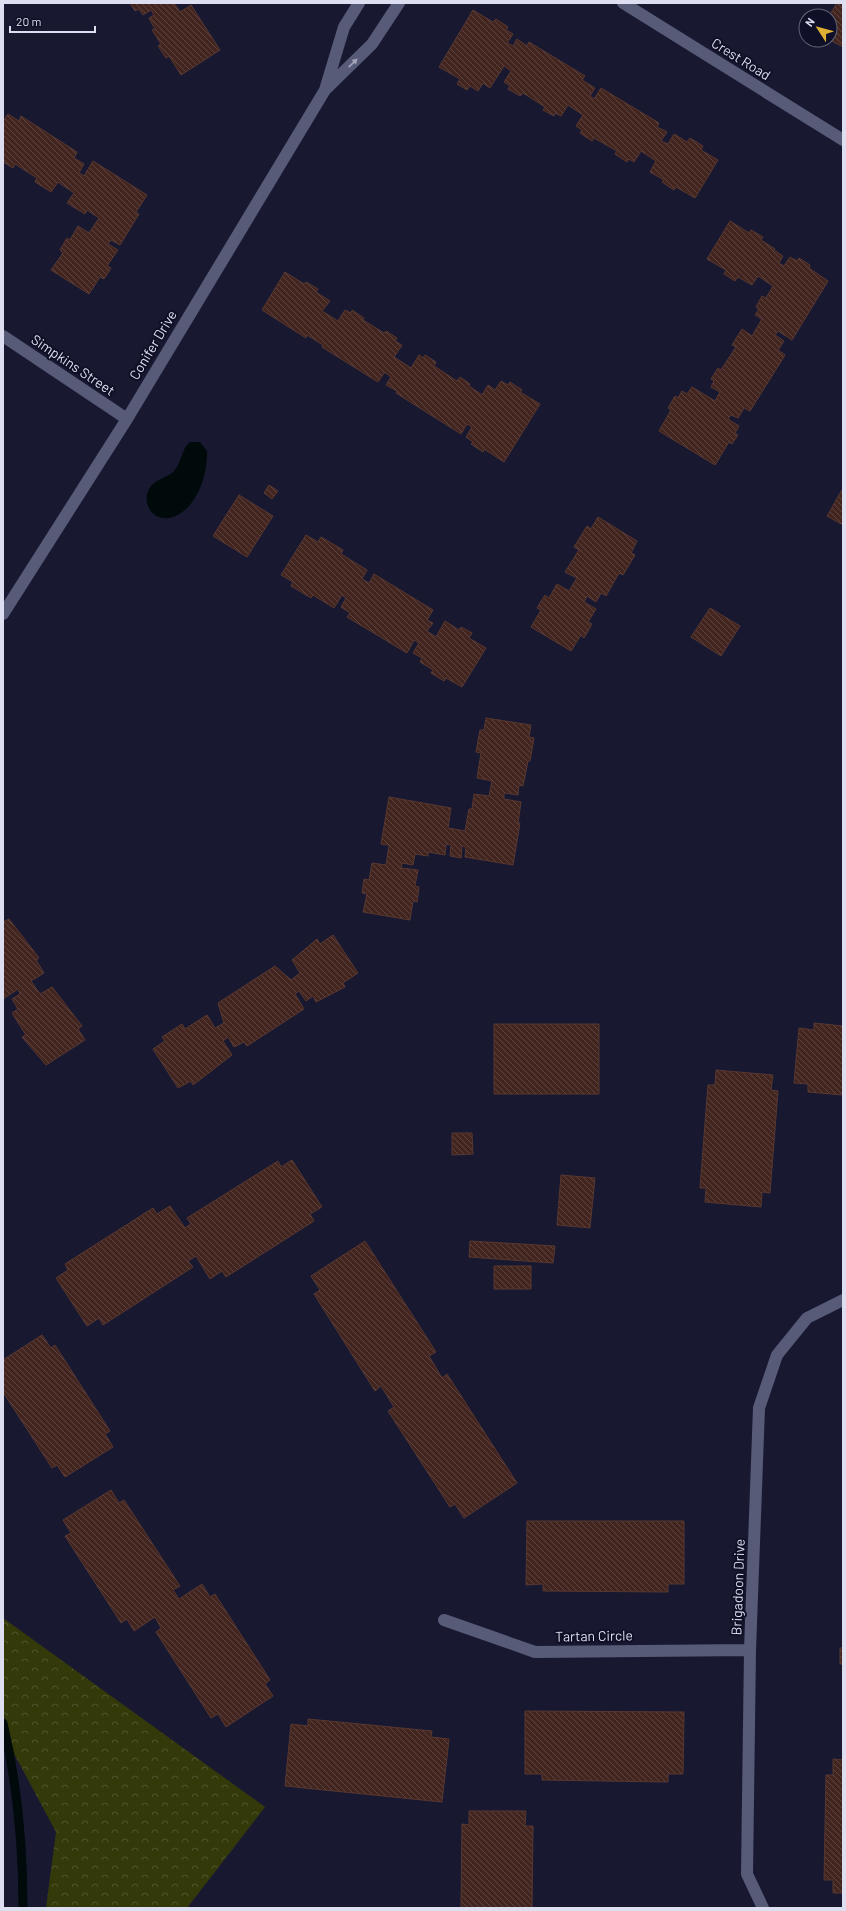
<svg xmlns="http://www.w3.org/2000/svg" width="846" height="1911" viewBox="0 0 846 1911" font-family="Barlow,sans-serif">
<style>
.forest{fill:url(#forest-crowns)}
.water{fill:#000a0b}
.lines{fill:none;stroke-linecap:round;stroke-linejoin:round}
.stream{stroke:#000a0b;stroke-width:9}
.building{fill:url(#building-back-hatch);stroke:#573730}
.street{stroke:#585b78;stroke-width:12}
.oneway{fill:#a1a4ba}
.labels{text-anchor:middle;stroke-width:4;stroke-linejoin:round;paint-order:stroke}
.street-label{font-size:14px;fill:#dddff0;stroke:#0f1027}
</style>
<defs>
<pattern id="forest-crowns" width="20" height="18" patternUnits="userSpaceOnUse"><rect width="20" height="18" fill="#34390a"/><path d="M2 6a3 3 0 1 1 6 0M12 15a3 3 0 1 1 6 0" fill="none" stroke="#51552e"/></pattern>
<pattern id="building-back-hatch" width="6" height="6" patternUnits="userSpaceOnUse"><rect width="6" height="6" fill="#43251f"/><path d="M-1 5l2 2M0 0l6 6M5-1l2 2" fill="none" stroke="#5e4440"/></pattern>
</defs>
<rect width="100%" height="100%" fill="#181931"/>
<!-- forest -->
<path class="forest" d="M3,1618L265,1807L187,1908H46L56,1832L3,1733Z"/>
<!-- water -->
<path class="water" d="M190,442H200L207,451C208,474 197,509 173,517C156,523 142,507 148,491C153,479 166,479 174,471C182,462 181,449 190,442Z"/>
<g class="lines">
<!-- stream -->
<path class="stream" d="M3,1723C17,1782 23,1847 23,1908"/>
</g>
<!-- building -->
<path class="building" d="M130,3H174L180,12L191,5L220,50L181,75L169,56L166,58L158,46L161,44L152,30L155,29L149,18L154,15L151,10L143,15L139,9L135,11Z
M837,3H843V47L830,40L829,16Z
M473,10L493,22L496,19L508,27L506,30L513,34L507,43L513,46L517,39L527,46L529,42L585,76L582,80L595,88L590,96L594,99L601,88L659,123L657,127L667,132L661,141L668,144L674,134L687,142L690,138L703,146L701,150L718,160L695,198L676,187L674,190L662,182L664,180L650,172L656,161L641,151L634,162L629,159L627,162L615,154L617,151L594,138L592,141L580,133L582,130L576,126L583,115L568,105L561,116L555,113L554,116L543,110L545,107L523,93L520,96L508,89L510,86L504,82L511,71L504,66L490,88L483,83L478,91L470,86L467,90L457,84L460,79L439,67Z
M8,114L19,121L21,116L77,152L74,158L84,164L79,173L84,176L93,161L147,195L136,212L139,214L120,245L111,240L108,244L118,250L107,266L111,268L104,279L100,277L89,294L51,270L63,253L60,250L67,238L70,240L78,226L89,233L99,218L87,210L85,214L67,203L74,193L58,182L51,192L35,182L37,178L15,164L13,168L3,162V120H4Z
M730,221L749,233L751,230L763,237L761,240L775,249L774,250L783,256L779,263L784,266L790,257L797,261L799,258L810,265L809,268L828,281L792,340L778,331L775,335L784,341L778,350L785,355L750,411L744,408L738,418L731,415L728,419L739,426L735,433L738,435L732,444L729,442L715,465L659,431L671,410L668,408L675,396L678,398L682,391L687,394L692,387L715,401L720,392L711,387L714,381L711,379L718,368L721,370L736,347L732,345L742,329L752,336L762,319L755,315L759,309L756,307L762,296L766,298L773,286L758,276L752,285L738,277L735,281L724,274L726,270L707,259Z
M285,272L304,284L306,282L318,289L316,292L330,301L322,311L338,321L345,310L351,313L352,310L364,318L363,320L384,333L386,331L397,338L395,341L402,345L394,357L411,368L419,355L423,358L425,355L436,362L434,366L457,381L460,377L470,384L469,386L482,395L488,385L495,390L501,381L508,385L510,382L522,390L520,392L540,404L504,462L484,449L483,452L471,444L473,442L466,437L472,427L467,424L461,434L396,393L397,391L386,385L391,377L386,373H384L378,382L322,347L323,345L307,335L306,338L262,310Z
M269,485L278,491L272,499L264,493Z
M843,488V525L827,516Z
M239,495L273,516L247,557L213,536Z
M598,517L637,541L631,553L635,555L623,575L619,573L606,596L601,593L596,602L587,596L584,602L596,609L588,622L592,624L584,638L581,635L571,651L531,627L541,610L537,608L545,595L549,598L557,584L569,591L577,578L565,572L579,550L574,547L587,526L591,529Z
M306,535L318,542L321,537L343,550L341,554L367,570L362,579L369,583L374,574L433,610L427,620L433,623L427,631L436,637L445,621L459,630L461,627L472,633L469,638L486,648L462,687L446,678L444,681L431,673L433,670L420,662L422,658L413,653L419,643L414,640L407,653L347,617L350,613L341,607L346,598L342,595L334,608L313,595L311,598L291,586L293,582L281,575Z
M710,608L740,626L721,656L691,637Z
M486,718L531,725L529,737L534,738L530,761H528L523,786L519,785L518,795L504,793V799L521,802L518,823H520L513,865L465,857L466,847L462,846L461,858L450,856L451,845L446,844L445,855L428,852V856L415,854L413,865L402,863L401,868L418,870L415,886L419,887L417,902L413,901L410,920L363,912L367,894L362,893L364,879L369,880L372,863L386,865L389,845L381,844L389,797L451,808L448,828L465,831L469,809H472L474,794L489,796L492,781L477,778L481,753L476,752L480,730H484Z
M9,919L39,958L36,960L44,973L31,981L40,994L52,987L82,1026L78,1029L85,1040L46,1065L22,1037L26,1035L12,1013L18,1009L12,999L20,994L18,989L3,999V922Z
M333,935L358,973L343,983L345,987L316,1002L313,996L306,1001L299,991L295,994L304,1009L247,1046L244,1042L234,1047L228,1037L223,1041L232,1055L193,1085L191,1081L178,1088L153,1049L165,1041L162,1037L182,1024L185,1029L207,1015L215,1028L224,1023L218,1003L275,966L291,980L300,973L292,960L317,939L320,944Z
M814,1023L843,1026V1095L808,1092V1084L794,1083L799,1028L814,1030Z
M494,1024H599V1094H494Z
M716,1070L773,1075L771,1090L778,1091L770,1193L762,1192L761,1207L705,1202L706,1188H700L708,1085H715Z
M452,1133H472L473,1154L452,1155Z
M292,1160L322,1207L310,1214L314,1221L226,1277L222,1271L210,1279L196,1256L188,1261L193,1267L103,1325L99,1318L87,1326L56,1278L68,1270L65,1264L153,1208L157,1214L170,1206L185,1228L191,1224L187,1218L278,1161L281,1167Z
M561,1175L595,1178L590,1228L557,1225Z
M365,1241L436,1352L429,1356L442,1378L447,1374L517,1483L464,1518L455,1504L450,1507L388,1411L394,1407L381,1386L375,1391L314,1294L320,1290L311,1276Z
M470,1241L555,1246L553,1263L469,1257Z
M494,1266H531V1289H494Z
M42,1335L51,1348L55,1345L110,1431L105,1434L113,1447L65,1477L57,1465L52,1468L3,1392V1360Z
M111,1490L119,1503L124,1500L180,1586L173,1590L179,1599L202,1584L210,1597L215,1594L270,1680L265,1684L273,1696L226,1727L218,1714L211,1718L156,1632L161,1628L155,1617L134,1631L127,1619L121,1623L65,1536L71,1533L63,1520Z
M527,1521H684V1584H668V1592L543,1591V1584L526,1585Z
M840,1648H843V1664H840Z
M525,1711L684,1712L683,1774H668V1782L542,1780V1774H525Z
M308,1719L432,1731L431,1737L449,1739L442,1802L285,1786L291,1724L308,1726Z
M833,1759L843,1760V1893H833V1880H824L826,1775H833Z
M469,1811H526L525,1826H533L532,1908H461L462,1824L469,1825Z"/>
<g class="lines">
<!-- street -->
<path class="street" d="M623,3L843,140
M326,89L372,44L399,3
M3,336L127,419
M3,614L127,419L325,90L344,27L359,3
M444,1620L535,1652L750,1650
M763,1908L747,1874L750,1650L759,1408L777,1355L807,1318L843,1300"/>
</g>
<!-- one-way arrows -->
<defs><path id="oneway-solid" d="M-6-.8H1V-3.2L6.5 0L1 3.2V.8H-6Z"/></defs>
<use class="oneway" href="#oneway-solid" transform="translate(353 63) rotate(-44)"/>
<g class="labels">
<!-- street labels -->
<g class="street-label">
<text transform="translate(741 59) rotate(32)" y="5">Crest Road</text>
<text transform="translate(153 345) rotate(-59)" y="5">Conifer Drive</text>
<text transform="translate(73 365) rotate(34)" y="5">Simpkins Street</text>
<text transform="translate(738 1587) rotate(-88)" y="5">Brigadoon Drive</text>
<text transform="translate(594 1636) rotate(-1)" y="5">Tartan Circle</text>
</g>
</g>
<!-- border -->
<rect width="846" height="1911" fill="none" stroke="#dddff0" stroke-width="8"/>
<!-- north arrow -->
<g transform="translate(818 28) rotate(306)"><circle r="19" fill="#0f1027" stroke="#616377"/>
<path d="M0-3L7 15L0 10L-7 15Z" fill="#dfb034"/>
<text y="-6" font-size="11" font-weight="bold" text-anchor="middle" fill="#dddff0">N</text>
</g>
<!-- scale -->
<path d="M10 26v6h85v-6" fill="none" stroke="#dddff0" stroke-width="2"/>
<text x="16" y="26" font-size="12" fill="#dddff0" stroke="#0f1027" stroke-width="3" paint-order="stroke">20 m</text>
</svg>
